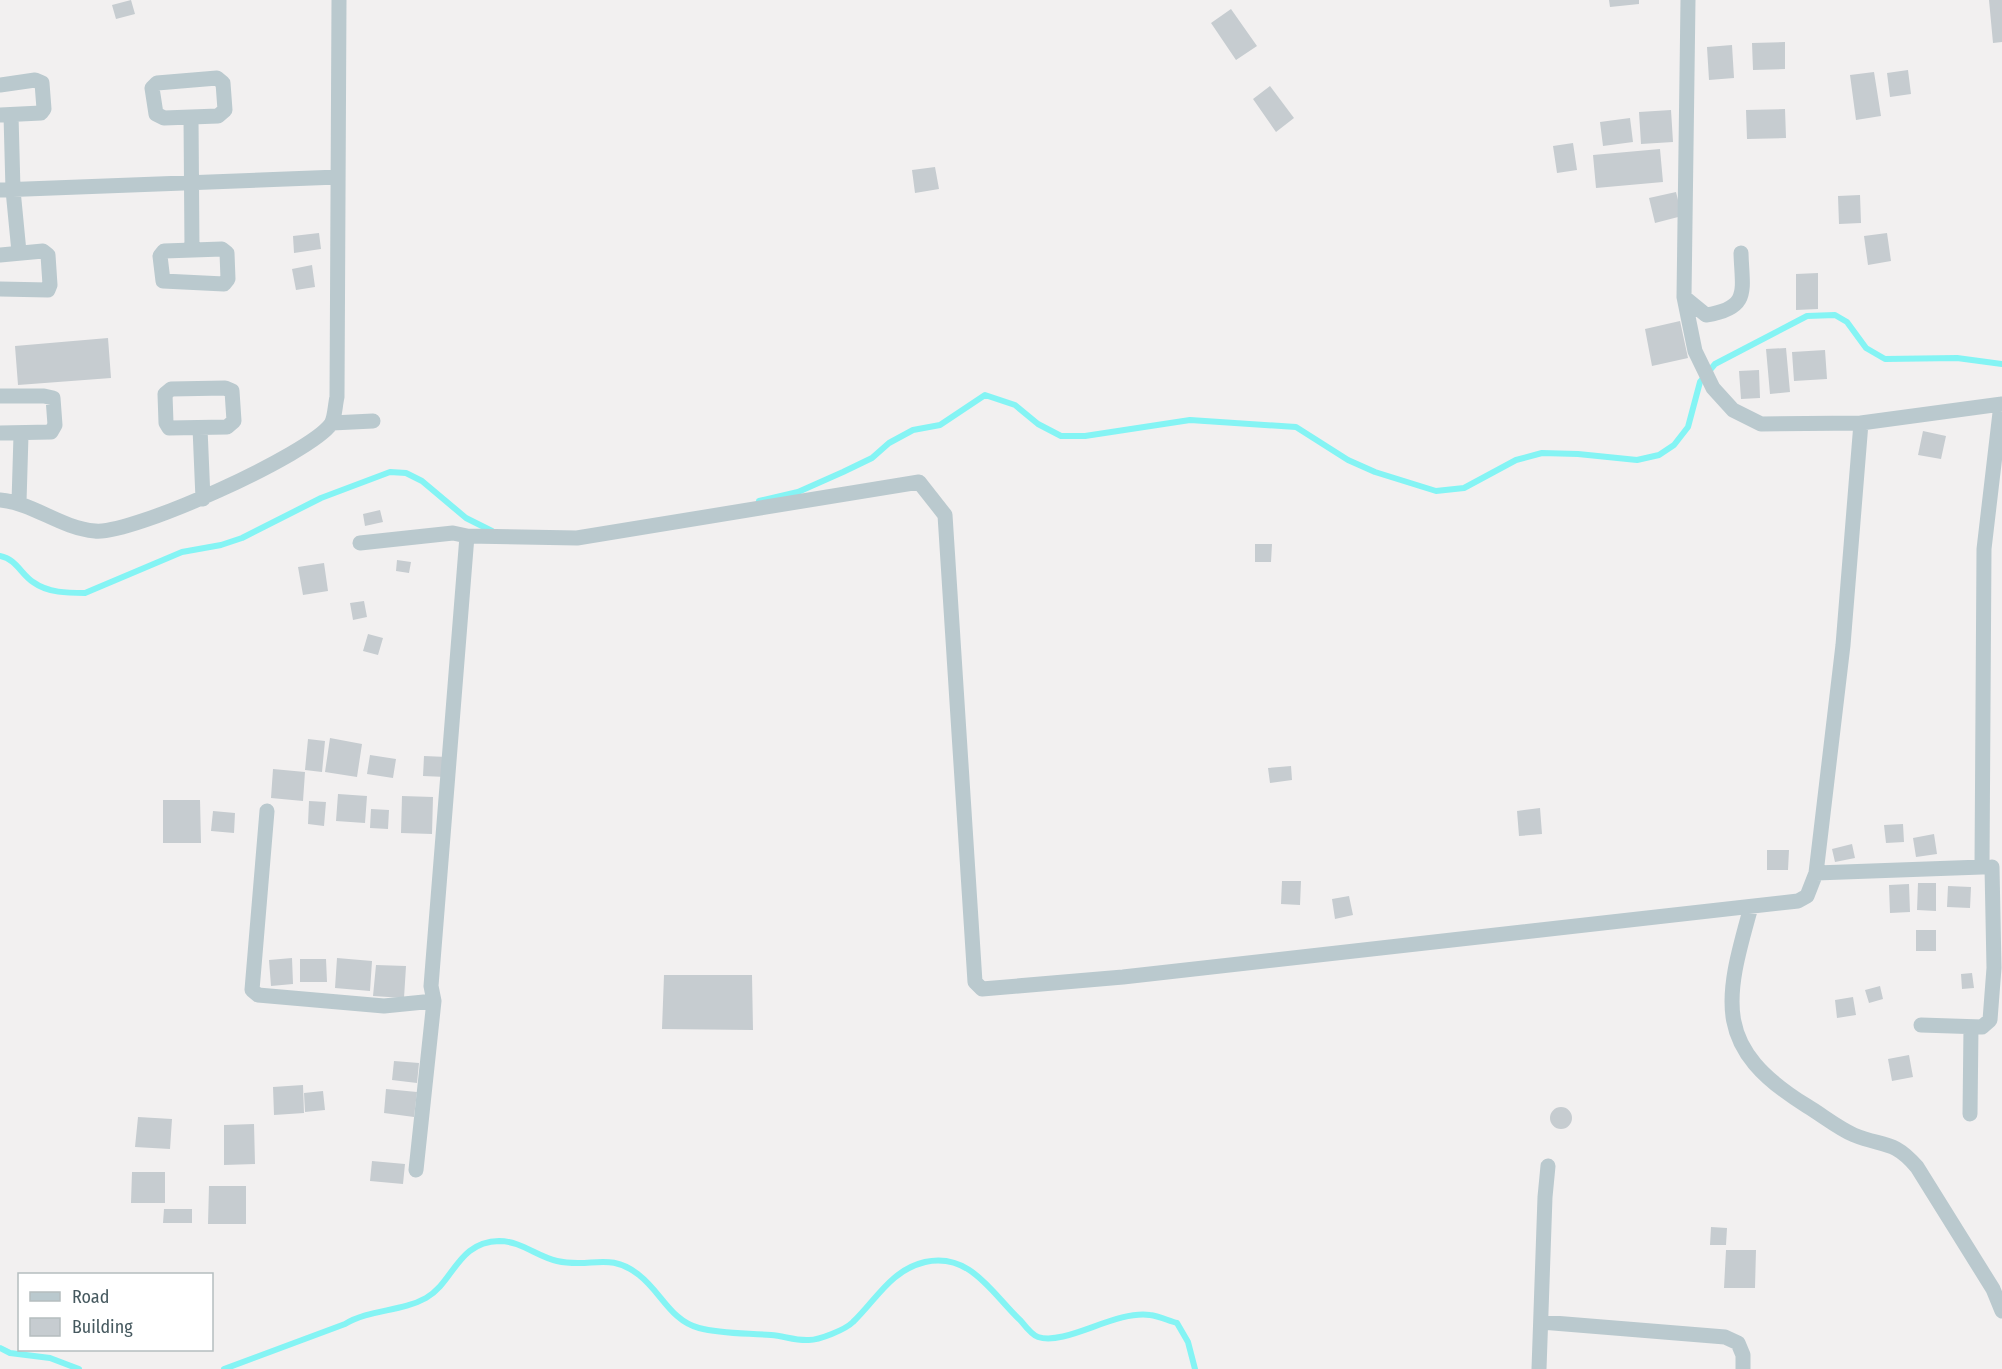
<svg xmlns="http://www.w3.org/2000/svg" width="2002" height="1369" viewBox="0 0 2002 1369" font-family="'Fira Sans Condensed',sans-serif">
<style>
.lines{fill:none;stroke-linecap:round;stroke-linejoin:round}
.stream{stroke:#84f4f4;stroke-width:6}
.building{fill:#c6ccd0}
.street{stroke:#bac9ce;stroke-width:15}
</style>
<rect width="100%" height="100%" fill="#f2f0f0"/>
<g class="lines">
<!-- stream -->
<path class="stream" d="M759,501L798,492L843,472L872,458L889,443L913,430L940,425L985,395L1015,405L1038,424L1061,436H1085L1190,420L1296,427L1348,460L1375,472L1436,491L1464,488L1516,460L1542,453L1578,454L1637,460L1659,455L1674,445L1688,427L1700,382L1715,364L1807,316L1835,315L1847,322L1866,348L1885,359L1957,358L2002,364
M0,556C16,559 21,574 33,582C48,593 68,593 85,593L182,552L221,545L242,538L321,498L390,472L406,473L422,481L466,518L492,531
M0,1348L10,1353L50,1358L79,1369
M224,1369L345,1324C370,1309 401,1312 426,1298C454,1282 457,1242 499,1241C521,1241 536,1256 557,1261C591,1269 609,1251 639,1275C661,1292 671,1321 699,1328C722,1334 747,1333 771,1335C784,1336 796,1341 809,1340C819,1340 845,1330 853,1322C876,1300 891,1270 925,1262C971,1252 992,1294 1021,1321C1025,1326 1032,1335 1038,1337C1066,1346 1115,1310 1150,1315C1159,1316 1169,1321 1177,1323L1188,1342L1195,1369"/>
</g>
<!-- building -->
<path class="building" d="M131,0L135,14L116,19L112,5Z
M1609,0H1639V4L1610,7Z
M1989,0H2002V42L1993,43Z
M1231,9L1257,46L1236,60L1211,23Z
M1785,42V69L1753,70L1752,43Z
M1732,45L1734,78L1709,80L1707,47Z
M1908,70L1911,94L1890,97L1887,73Z
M1874,72L1881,116L1856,120L1850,75Z
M1270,86L1294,118L1276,132L1253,99Z
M1785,109L1786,138L1747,139L1746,110Z
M1671,110L1673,142L1641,144L1639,112Z
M1630,118L1633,142L1603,146L1600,122Z
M1573,143L1577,170L1557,173L1553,146Z
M1660,149L1663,182L1596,188L1593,155Z
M935,167L939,189L915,193L912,170Z
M1676,192L1682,216L1655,223L1649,198Z
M1860,195L1861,223L1839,224L1838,196Z
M319,233L321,249L294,253L293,236Z
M1887,233L1891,261L1868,265L1864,236Z
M312,265L315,287L296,290L292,269Z
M1818,273V309L1796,310V274Z
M1680,321L1688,358L1652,366L1645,329Z
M108,338L111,378L18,385L15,346Z
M1786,348L1790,392L1770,394L1766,349Z
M1825,350L1827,379L1794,381L1792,352Z
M1759,370L1760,398L1741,399L1739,371Z
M1923,431L1946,436L1941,459L1918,455Z
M380,510L383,522L365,526L363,514Z
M1255,544H1272L1271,562H1255Z
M397,560L411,562L409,573L396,571Z
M324,563L328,591L303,595L298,567Z
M364,601L367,617L353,620L350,603Z
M368,634L383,638L378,655L363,651Z
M330,738L362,744L357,777L325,772Z
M308,739L325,741L322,772L305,770Z
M370,755L396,759L393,778L367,774Z
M424,756L447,757L446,777L423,776Z
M1291,766L1292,780L1270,783L1268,768Z
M273,769L305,772L303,801L271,798Z
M338,794L367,796L365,823L336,821Z
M402,796L433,797L432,834L401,833Z
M163,800H200L201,843H163Z
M309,801L326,802L324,826L308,824Z
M1540,808L1542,834L1519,836L1517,811Z
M371,809L389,810L388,829L370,828Z
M213,811L235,813L234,833L211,831Z
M1903,824L1904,842L1886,843L1884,825Z
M1934,834L1937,854L1916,857L1913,838Z
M1852,844L1855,858L1835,862L1832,849Z
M1767,850H1789L1788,870H1767Z
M1282,881H1301L1300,905L1281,904Z
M1918,883H1936V911L1917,910Z
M1909,884L1910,912L1890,913L1889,885Z
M1948,886L1971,887L1970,908L1947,907Z
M1349,896L1353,915L1335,919L1332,899Z
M1916,930H1936V951H1916Z
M292,958L293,984L271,986L269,960Z
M337,958L372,961L370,991L335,988Z
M300,959H326L327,982H300Z
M376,965L406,966L404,998L373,996Z
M1972,973L1974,988L1962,989L1961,974Z
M664,975H752L753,1030L662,1029Z
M1880,986L1883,999L1869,1003L1865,990Z
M1853,997L1856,1015L1837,1018L1835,1000Z
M1909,1055L1913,1077L1892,1081L1888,1059Z
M394,1061L419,1063L417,1083L392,1080Z
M303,1085L304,1113L274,1115L273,1087Z
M386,1089L417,1092L414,1117L384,1113Z
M323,1091L325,1110L305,1112L304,1093Z
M1550 1118a11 11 0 1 1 22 0a11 11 0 1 1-22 0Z
M138,1117L172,1119L170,1149L135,1147Z
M254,1124L255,1164L224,1165V1125Z
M372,1161L405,1164L403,1184L370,1181Z
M132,1172H165V1203H131Z
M209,1186H246V1224H208Z
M164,1209H192V1223H163Z
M1711,1227L1727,1228L1726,1245H1710Z
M1726,1250H1756L1755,1288H1724Z"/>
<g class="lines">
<!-- street -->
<path class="street" d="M1688,0L1684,297L1695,351L1713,388L1733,410L1761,424L1861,423
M217,78L223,83L225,110L218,116L164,118L156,114L152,88L157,83Z
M0,85L35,80L42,83L44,109L41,113L0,115
M11,115L13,190L19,252
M191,117L192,250
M0,190L338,177
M222,249L227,253L228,279L224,284L163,281L160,256L164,251Z
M0,255L43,251L48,255L50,285L48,290L0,289
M1684,297L1706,315C1751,308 1742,290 1741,253
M225,388L232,391L234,421L227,427L169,428L166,423L165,394L171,389Z
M0,396H44L53,398L55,425L51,432L0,433
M332,423L373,421
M200,428L203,499
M0,500C34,503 60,528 95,531C132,535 310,454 331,424C335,418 335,405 337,397L339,0
M19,502L21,435
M360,543L453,533L467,536
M267,811L252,990L258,995L384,1006L434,1001L431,986L467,536L577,538L919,482L945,515L975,982L982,989L1123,977L1798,901L1807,896L1816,873L1843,645L1861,423L2002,404
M1816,873L1982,867L1984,549L2001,404
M1751,907C1724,1002 1713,1048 1807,1106C1822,1115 1838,1128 1854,1135C1883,1147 1893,1139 1917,1167L1993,1289L2002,1311
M1921,1025L1982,1027L1990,1020L1994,968L1992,867
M1970,1114L1971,1027
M416,1170L434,1001
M1541,1322L1725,1337L1738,1343L1743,1355V1369
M1539,1369L1545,1197L1548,1166"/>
</g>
<!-- legend -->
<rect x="18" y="1273" width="195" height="78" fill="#ffffff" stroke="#b5bdbf" stroke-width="1.5"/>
<rect x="30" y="1292" width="30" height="9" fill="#bac9ce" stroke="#b5bdbf" stroke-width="1.5"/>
<text x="72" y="1303" font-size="18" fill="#46595f">Road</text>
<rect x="30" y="1318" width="30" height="18" fill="#c6ccd0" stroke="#b5bdbf" stroke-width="1.5"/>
<text x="72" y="1333" font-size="18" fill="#46595f">Building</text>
</svg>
